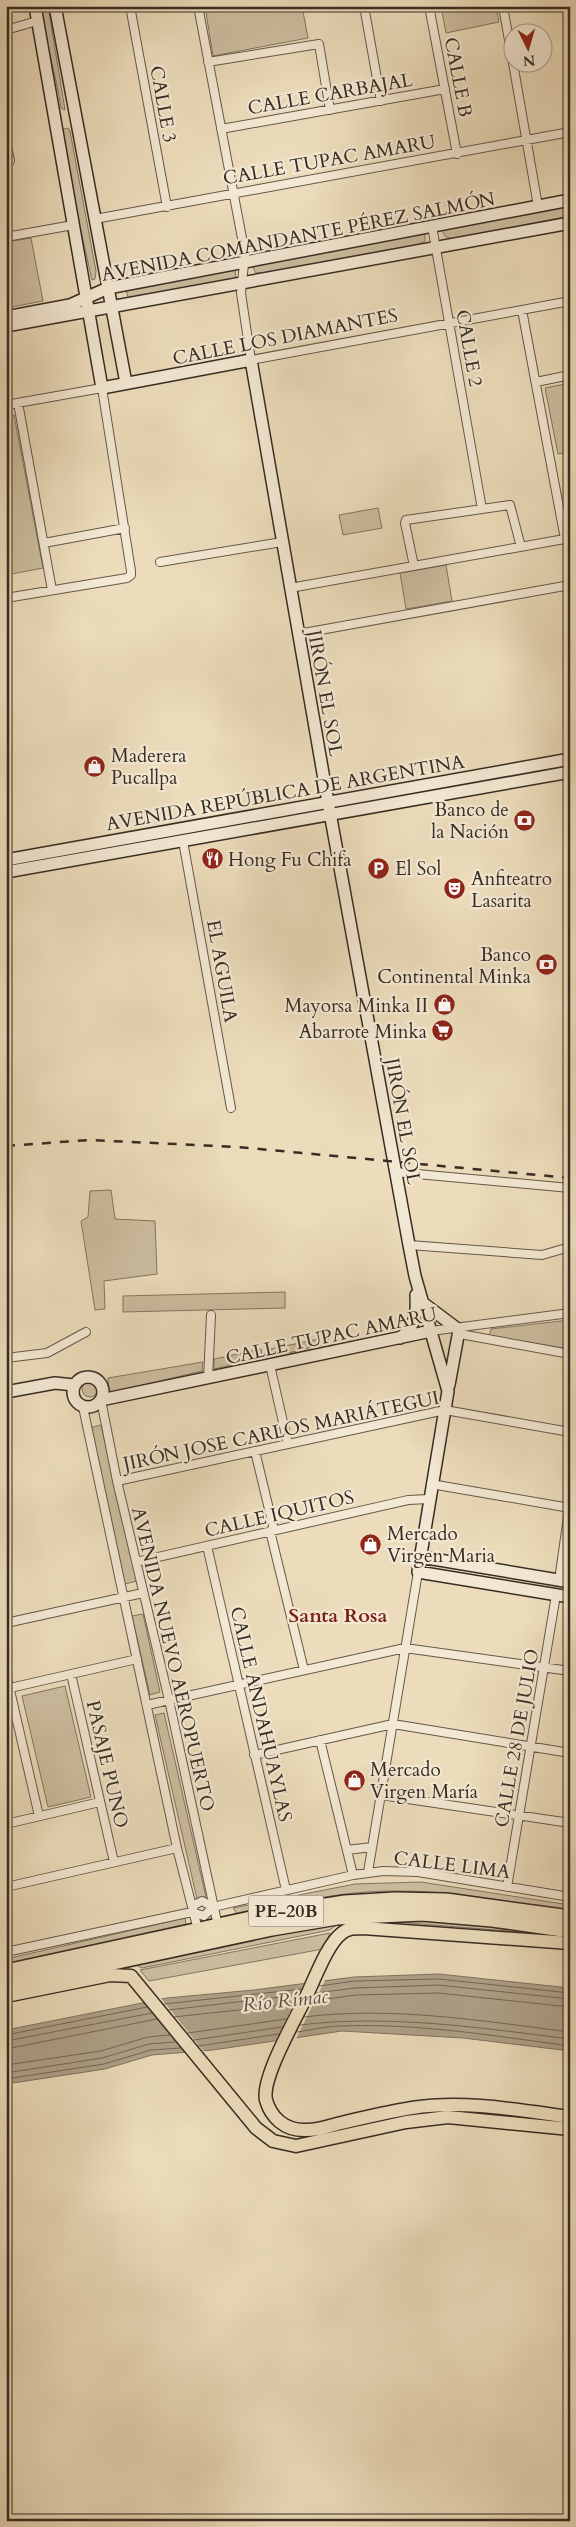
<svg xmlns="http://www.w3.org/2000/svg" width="576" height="2527" viewBox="0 0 576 2527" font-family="Cardo,serif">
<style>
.green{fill:#cdbea1;stroke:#827562}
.water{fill:#aea087;stroke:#7e725f}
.pier{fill:#ecdcbb}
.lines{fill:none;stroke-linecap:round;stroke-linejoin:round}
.shore{stroke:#726655;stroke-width:1}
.street-casing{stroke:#645849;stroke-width:10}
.secondary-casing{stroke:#372c23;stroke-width:14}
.primary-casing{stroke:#372c23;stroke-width:15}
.highway-casing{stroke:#372c23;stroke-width:18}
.street{stroke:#f3e8d3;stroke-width:8}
.secondary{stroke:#f3e8d3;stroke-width:11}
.primary{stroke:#ecdcbb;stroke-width:12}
.highway{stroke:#ecdcbb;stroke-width:15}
.rail{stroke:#372c23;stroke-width:2.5;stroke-dasharray:9 9;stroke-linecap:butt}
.labels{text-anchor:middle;stroke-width:4.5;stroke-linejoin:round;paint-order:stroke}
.shield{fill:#f3e8d3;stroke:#6f6458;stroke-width:1}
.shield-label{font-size:18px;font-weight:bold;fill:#372c23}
.street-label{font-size:19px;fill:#372c23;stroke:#f3e8d3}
.poi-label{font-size:19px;fill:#372c23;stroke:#f3e8d3;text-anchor:start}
.neighbourhood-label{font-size:20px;font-weight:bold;fill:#7a1f14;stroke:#f3e8d3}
.water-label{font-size:20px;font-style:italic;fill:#5b4f41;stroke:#f3e8d3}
</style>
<rect width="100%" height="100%" fill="#ecdcbb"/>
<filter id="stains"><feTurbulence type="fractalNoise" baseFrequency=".004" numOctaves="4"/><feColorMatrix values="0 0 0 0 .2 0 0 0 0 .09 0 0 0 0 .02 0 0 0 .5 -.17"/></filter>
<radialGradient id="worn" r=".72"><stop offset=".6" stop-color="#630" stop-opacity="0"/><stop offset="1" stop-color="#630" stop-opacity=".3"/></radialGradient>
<!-- green -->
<path class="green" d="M39,6H48L65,110L61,108C56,73 45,41 39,6Z
M205,6H302L308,38L213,56Z
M441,6H496L499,22L446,33Z
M68,128L70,131L96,271L95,279L92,280L59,134V130Z
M570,203V216L451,239L445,236L442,231L447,226Z
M420,231L425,235V241L419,244L263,273H256L253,268L255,262Z
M31,238L43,301L6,308V242Z
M235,268L236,280L129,300L125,287Z
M570,383V452L558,454L545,388Z
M14,415L43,568L6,575V416Z
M378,508L382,528L343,535L339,515Z
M446,565L452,601L406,609L400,573Z
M111,1190L115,1219L155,1221L157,1274L104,1281L105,1309L95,1310L81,1221L88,1217L90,1191Z
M285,1292V1308L123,1312V1296Z
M570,1320V1349L489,1336L491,1329Z
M328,1337L329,1343L272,1357L271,1349Z
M261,1349L263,1358L214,1369V1359Z
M203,1362L202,1371L109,1393L108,1378Z
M82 1389a8 8 0 1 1 16 0a8 8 0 1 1-16 0Z
M101,1425L137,1581L125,1584L89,1428Z
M143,1614L160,1692L150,1695L132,1616Z
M65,1686L91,1797L48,1807L22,1696Z
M164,1713L206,1897L197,1899L155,1715Z
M421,1882L570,1905V1911C511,1902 451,1890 392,1891C339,1891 288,1904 237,1914L233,1908L355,1884Z
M427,1916L570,1936L384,1921Z
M185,1918L186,1925L6,1965V1959Z
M343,1920L330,1930L142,1968L132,1963Z
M330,1933L323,1949L149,1981L140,1970Z"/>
<!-- water -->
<path class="water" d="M439,1974L570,1988V2051L463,2038L342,2031L213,2050L152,2055L105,2069L6,2084V2030L167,1998L254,1990L354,1977Z"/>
<!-- pier -->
<path class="pier" d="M326,1978L296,2039L275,2042L305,1981Z
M160,1997L205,2053L187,2055L144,2000Z"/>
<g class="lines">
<!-- shore -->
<path class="shore" d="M319,1986L355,1981L439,1979L570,1993
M316,1993L355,1988L438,1985L570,1999
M312,2001L356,1995L438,1993L570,2007
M164,2004L302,1989
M168,2010L298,1995
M174,2017L294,2004
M304,2017C392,2006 482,2021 570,2032
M300,2025C390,2014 481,2028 570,2039
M297,2032C312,2030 327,2026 342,2026C418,2023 495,2036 570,2046
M188,2033L286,2019
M6,2035L147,2007
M194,2040L282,2027
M6,2041L152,2013
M198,2046L279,2034
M6,2049L157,2019
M6,2065L101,2051L148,2037L170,2035
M6,2073L102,2058L149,2044L175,2042
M6,2079L104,2064L151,2050L180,2048"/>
<defs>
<path id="street" d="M130,6L167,207
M198,6L245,254L241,293L251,360L570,301
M364,6L381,101
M429,6L457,154
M503,6L538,206
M6,30L37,21
M208,62L319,44L330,110
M221,129L445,89
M6,140L10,161L6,166
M95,219L570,132
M432,226L482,509
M6,237L73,225
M522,310L565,539
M536,382L570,375
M18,403L52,590
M6,405L102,388L131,571V575L127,578L6,598
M44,543L125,528
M160,562L282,542
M414,566L405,523L406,520L510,505L521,547
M290,588L570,538
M298,634L570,585
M183,841L231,1108
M395,1172L570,1188
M409,1245L542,1255L570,1247
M431,1331L570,1313
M460,1334L570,1354
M6,1358L47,1353L86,1332
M270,1365L288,1444
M208,1379L211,1315
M101,1400L117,1481L169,1700L218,1926
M83,1407L177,1848L198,1930
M255,1451L274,1530
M117,1481L445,1410L570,1432
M431,1484L570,1508
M270,1531L304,1670
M207,1546L286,1890
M136,1562L408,1500L429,1499
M559,1580L570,1503
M6,1623L143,1593
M6,1673L39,1816
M71,1674L114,1862
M10,1688L137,1659
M147,1705L405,1648L570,1671
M320,1740L353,1875
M254,1755L393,1724L570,1753
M381,1795L570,1823
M6,1824L100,1802
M347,1850L372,1847
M368,1872L418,1572
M6,1887L177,1848
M507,1887L556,1595
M192,1912L194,1905L202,1901L213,1907
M6,1952L192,1912L204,1916L213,1907L353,1875L383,1871L418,1872L570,1897"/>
<path id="secondary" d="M35,6L102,388L251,360L328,802L409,1245L415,1276L448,1391L418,1572L570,1597
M55,6L126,383
M6,317L70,305L108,288L570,200
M6,326L570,223
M6,860L570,759
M6,872L570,772
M423,1303L459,1330L449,1385
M400,1338C416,1325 417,1315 416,1295
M73 1392a15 15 0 1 1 30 0a15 15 0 1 1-30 0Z
M6,1392L55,1383L74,1385
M101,1400L431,1331
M421,1557L570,1582"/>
<path id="primary" d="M570,1943L363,1928C355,1928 348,1928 342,1933C327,1944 314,1981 305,1999C295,2020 261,2079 266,2100C271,2118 285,2130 304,2130C316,2131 326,2127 337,2124C362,2118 387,2112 412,2108C464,2100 518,2110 570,2117
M6,1996L110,1975L131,1976L256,2128L273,2141L296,2146L406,2122L448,2117L570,2129"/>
<path id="highway" d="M6,1972L269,1915L345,1903L395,1900L446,1901L570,1918
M6,1985L272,1928L337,1917L422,1913L492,1919L570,1930"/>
</defs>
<!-- street casing -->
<use href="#street" class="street-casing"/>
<!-- secondary casing -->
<use href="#secondary" class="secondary-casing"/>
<!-- primary casing -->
<use href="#primary" class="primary-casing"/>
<!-- highway casing -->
<use href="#highway" class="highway-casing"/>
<!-- street -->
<use href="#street" class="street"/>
<!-- secondary -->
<use href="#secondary" class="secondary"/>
<!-- primary -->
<use href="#primary" class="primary"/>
<!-- highway -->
<use href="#highway" class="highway"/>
<!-- rail -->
<path class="rail" d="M6,1146L89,1140L238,1147L570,1178"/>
</g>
<!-- icons -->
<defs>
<symbol id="shop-disc" viewBox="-11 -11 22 22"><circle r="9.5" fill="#8f2418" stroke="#f3e8d3"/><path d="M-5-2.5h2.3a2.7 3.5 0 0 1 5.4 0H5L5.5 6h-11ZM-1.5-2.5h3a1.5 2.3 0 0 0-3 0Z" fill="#fff"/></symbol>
<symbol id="bank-disc" viewBox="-11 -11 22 22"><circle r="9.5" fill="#8f2418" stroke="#f3e8d3"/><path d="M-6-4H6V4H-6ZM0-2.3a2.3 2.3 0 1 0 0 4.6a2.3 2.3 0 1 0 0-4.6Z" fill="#fff"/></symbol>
<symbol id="restaurant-disc" viewBox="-11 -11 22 22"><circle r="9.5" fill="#8f2418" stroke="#f3e8d3"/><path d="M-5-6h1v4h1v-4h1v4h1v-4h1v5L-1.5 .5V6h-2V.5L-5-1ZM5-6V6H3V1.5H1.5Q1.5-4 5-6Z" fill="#fff"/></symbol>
<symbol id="parking-disc" viewBox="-11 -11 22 22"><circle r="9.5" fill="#8f2418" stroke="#f3e8d3"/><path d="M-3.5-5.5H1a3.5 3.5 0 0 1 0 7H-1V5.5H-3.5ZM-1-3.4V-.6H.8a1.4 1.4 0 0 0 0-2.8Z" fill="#fff"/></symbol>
<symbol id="theatre-disc" viewBox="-11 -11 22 22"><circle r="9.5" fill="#8f2418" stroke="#f3e8d3"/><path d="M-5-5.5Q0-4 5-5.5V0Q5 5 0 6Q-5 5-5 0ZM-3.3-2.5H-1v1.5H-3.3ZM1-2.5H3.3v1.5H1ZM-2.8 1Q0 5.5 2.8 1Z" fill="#fff"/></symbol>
<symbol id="supermarket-disc" viewBox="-11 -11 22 22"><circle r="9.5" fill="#8f2418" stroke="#f3e8d3"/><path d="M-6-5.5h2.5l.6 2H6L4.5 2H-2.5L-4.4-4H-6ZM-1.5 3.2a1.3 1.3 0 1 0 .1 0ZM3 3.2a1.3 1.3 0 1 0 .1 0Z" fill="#fff"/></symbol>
</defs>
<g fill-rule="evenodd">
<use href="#shop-disc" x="82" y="754" width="25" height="25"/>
<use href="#bank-disc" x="512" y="808" width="25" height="25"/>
<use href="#restaurant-disc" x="200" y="846" width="25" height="25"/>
<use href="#parking-disc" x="366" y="856" width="25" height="25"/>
<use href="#theatre-disc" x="442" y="876" width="25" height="25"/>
<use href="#bank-disc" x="534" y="952" width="25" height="25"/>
<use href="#shop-disc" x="432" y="992" width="25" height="25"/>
<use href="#supermarket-disc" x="430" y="1018" width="25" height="25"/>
<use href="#shop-disc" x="358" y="1532" width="25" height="25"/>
<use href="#shop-disc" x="342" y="1768" width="25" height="25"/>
</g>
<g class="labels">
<!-- shield labels -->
<rect class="shield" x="248.5" y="1895.5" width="75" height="31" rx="4"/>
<g class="shield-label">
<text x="286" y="1917">PE-20B</text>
</g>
<!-- street labels -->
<g class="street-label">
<text transform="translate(459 77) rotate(79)" y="7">CALLE B</text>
<text transform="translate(330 93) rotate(-10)" y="7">CALLE CARBAJAL</text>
<text transform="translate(164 104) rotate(80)" y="7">CALLE 3</text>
<text transform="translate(329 159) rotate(-10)" y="7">CALLE TUPAC AMARU</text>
<text transform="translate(298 236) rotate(-11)" y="7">AVENIDA COMANDANTE PÉREZ SALMÓN</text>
<text transform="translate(285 336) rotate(-11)" y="7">CALLE LOS DIAMANTES</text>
<text transform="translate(470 348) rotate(80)" y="7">CALLE 2</text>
<text transform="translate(326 693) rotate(80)" y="7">JIRÓN EL SOL</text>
<text transform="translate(285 792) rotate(-10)" y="7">AVENIDA REPÚBLICA DE ARGENTINA</text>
<text transform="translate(223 971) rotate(80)" y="7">EL AGUILA</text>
<text transform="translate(404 1121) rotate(80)" y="7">JIRÓN EL SOL</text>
<text transform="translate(331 1335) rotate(-12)" y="7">CALLE TUPAC AMARU</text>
<text transform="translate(281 1430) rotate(-12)" y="7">JIRÓN JOSE CARLOS MARIÁTEGUI</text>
<text transform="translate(279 1513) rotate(-13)" y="7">CALLE IQUITOS</text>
<text transform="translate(174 1659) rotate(77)" y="7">AVENIDA NUEVO AEROPUERTO</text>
<text transform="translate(262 1714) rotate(77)" y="7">CALLE ANDAHUAYLAS</text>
<text transform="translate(516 1738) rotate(-80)" y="7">CALLE 28 DE JULIO</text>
<text transform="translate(108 1764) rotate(77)" y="7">PASAJE PUNO</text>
<text transform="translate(452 1864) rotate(7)" y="7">CALLE LIMA</text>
</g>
<!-- poi labels -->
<g class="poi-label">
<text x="111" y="762">Maderera<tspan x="111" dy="22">Pucallpa</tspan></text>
<text x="509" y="816" text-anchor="end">Banco de<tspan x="509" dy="22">la Nación</tspan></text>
<text x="228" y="866">Hong Fu Chifa</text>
<text x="395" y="875">El Sol</text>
<text x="471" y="885">Anfiteatro<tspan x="471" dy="22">Lasarita</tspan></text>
<text x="531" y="961" text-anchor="end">Banco<tspan x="531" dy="22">Continental Minka</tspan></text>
<text x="428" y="1012" text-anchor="end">Mayorsa Minka II</text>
<text x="427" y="1038" text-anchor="end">Abarrote Minka</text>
<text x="387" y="1540">Mercado<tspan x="387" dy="22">Virgen Maria</tspan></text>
<text x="370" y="1776">Mercado<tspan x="370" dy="22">Virgen María</tspan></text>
</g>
<!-- neighbourhood labels -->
<g class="neighbourhood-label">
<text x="338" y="1622">Santa Rosa</text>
</g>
<!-- water labels -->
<g class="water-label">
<text transform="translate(285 2000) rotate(-6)" y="7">Río Rímac</text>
</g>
</g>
<!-- margin -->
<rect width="576" height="2527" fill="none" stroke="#ecdcbb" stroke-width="25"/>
<rect x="8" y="8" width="561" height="2512" fill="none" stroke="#372c23" stroke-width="2.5"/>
<rect x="12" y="12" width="551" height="2502" fill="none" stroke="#372c23"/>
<!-- north arrow -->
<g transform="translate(528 48) rotate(175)"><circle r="24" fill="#f3e8d3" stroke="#a89d8d"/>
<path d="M0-4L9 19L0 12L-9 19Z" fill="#8f2418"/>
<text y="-8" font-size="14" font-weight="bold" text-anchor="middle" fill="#372c23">N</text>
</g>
<rect width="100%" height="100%" filter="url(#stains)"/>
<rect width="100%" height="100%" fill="url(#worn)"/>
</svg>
